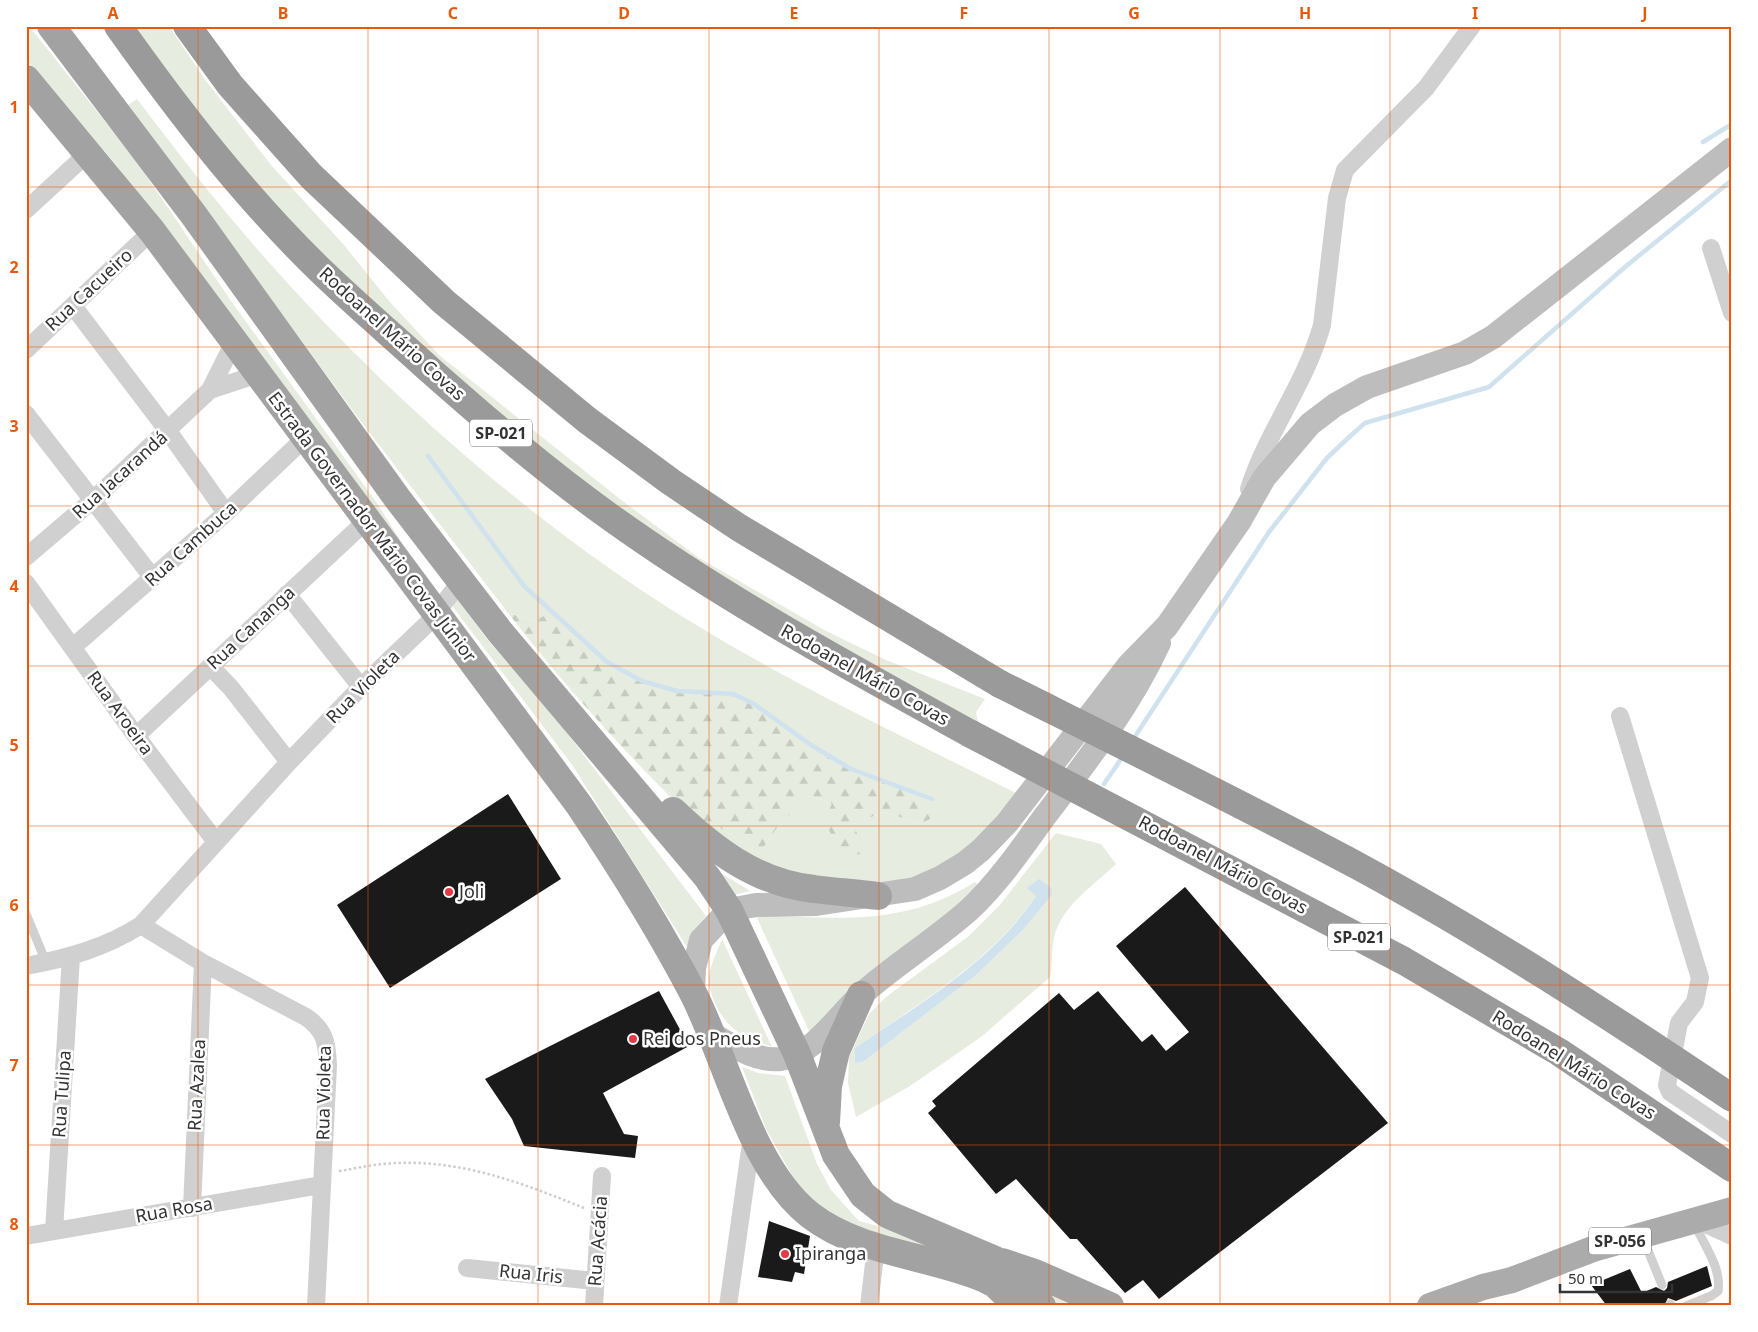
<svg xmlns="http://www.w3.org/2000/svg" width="1758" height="1332" viewBox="0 0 1758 1332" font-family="'Noto Sans',sans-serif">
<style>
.grass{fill:#e6ecdf;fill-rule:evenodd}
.forest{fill:url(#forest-firs)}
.water{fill:#cfe2ee}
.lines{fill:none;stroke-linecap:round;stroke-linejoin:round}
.stream{stroke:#cfe2ee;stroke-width:4.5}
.building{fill:#1a1a1a}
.path{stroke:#cdcdcd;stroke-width:2.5;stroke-dasharray:2.5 2.5;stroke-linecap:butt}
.service{stroke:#d0d0d0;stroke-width:9}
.minor{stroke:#d0d0d0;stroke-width:18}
.secondary{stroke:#bdbdbd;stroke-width:24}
.primary{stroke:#ababab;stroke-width:26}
.trunk{stroke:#a2a2a2;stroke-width:28}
.motorway{stroke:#9a9a9a;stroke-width:28}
.motorway-bridge{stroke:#9a9a9a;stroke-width:28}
.grid{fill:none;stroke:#e8590c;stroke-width:1;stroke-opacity:0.55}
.poi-dot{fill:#e63946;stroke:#fff;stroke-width:2}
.labels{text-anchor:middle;stroke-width:5;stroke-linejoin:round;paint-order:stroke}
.shield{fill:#fff;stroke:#707070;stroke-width:1}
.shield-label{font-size:16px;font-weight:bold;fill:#333}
.street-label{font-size:18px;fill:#333;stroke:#fff}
.poi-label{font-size:18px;fill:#333;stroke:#fff;text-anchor:start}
.neatline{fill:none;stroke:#e8590c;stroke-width:2}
.grid-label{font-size:16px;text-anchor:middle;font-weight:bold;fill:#e8590c}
</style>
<defs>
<pattern id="forest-firs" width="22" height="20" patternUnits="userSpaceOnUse" patternTransform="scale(1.25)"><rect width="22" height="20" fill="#e6ecdf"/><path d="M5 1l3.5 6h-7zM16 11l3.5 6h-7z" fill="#c6cbc0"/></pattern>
</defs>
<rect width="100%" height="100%" fill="#fff"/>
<!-- grass -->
<path class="grass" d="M26,26H29L135,159L231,301L377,503L411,558L371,510L117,166L26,59Z
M133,26H169L206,81L271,165L344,245L389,301L439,355L620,499L699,558L826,631L886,660L985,699L976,712L979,729L870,680L528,460L226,156L183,91Z
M137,99C167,138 197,178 229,216C343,353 489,488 638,588C759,669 890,730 1020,795L959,856L897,886L802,885L704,830L710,821L759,854L776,829L809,796L832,803L854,824L884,812L921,824L888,781L851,769L811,745L734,694L677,691L642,681L534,621L508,613L356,415L128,105Z
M455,596L486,638L561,725L706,916L695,929L687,947L573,766L453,607Z
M1056,833L1101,844L1116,864C1093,886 1061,906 1054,938C1051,950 1053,964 1050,977L981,1037L910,1086L856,1117L848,1083L849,1057L869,1014L886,997L969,936L999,906ZM1028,888L1051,896L1022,931L975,976L863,1062L855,1063V1048C919,1003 991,962 1036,896Z
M711,867L750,891L730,896Z
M975,882L981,887L810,1033L756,916C838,917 901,928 975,882Z
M722,939L772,1047C743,1036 727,1031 714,1001C711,993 708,984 709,975C711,963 718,950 722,939Z
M742,1067L758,1073L785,1076L817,1164L831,1190L859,1221L911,1235L978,1262L878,1239L807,1202L766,1129Z
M1042,1290L1079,1306H1056Z"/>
<!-- forest -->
<path class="forest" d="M552,612L612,665L642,681L677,691L734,694L754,704L811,745L851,769L932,799L933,817L921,824L884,812L854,824L863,853L843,858L825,822L832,803L809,796L776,829L759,854L710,821L704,830C633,762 568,690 508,613L534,621Z"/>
<!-- water -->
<path class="water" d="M1039,879L1052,889L1051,896L1022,931L975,976L863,1062L855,1063V1048C919,1004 992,962 1036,896L1027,888Z"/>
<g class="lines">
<!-- stream -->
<path class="stream" d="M1703,142L1732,124
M428,456L524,586L607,662L642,681L677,691L734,694L754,704L811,745L851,769L932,799
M1132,741L1269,532L1327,458L1347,439L1365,423L1489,387L1625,267L1732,180
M1104,784L1123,756"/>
</g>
<!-- building -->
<path class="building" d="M508,794L561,879L390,988L337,905Z
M1185,887L1388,1123L1159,1299L1143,1280L1125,1293L1077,1239H1070L1016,1179L996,1194L928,1113L936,1106L932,1101L1059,993L1074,1010L1098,991L1142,1042L1152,1034L1166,1051L1189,1032L1116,946Z
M659,991L689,1046L603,1093L624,1134L638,1136L635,1158L524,1146L512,1119L485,1079Z
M769,1221L810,1236L804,1274L795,1272L792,1282L758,1277Z
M1707,1266L1712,1286L1676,1301L1668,1298L1664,1306H1607L1591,1285L1630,1269L1642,1293L1656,1287L1664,1291L1667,1288L1668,1282Z"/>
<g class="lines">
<!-- path -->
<path class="path" d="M339,1171C354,1169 369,1165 384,1164C455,1157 520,1182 584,1208"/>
<!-- service -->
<path class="service" d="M26,914L46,962
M1642,1236L1662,1285
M1670,1304L1672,1306
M1686,1306L1711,1296L1718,1291C1722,1268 1703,1243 1694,1223"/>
<!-- minor -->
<path class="minor" d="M26,210L89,152
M1711,248L1732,313
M73,306L168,431L226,513
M26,350L152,231
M210,390L258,374
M26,414L153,578
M1249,489C1267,432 1306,383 1322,325L1337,198L1345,170L1426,88L1472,26
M26,557L94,499L210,390L234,342
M26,583L136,736L216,842
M287,594L361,687
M73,647L226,513L306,437
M210,666L231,688L289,762
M1620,716L1700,978L1695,1002L1679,1023L1667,1085L1670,1092L1732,1134
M136,736L366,521
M141,925L203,963L306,1017C325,1030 327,1043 328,1065L316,1306
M26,966C68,958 105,948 141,925L289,762L361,687L428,623L461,581
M192,1208L203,963
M1697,1220L1732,1236
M54,1231L71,957
M26,1236L321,1185
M467,1268L595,1281
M594,1306L602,1176
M728,1306L752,1136
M869,1306L876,1247"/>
<!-- secondary -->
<path class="secondary" d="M693,993L694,968L701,940L729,910L756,905L816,904L915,889L940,878L965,863L981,850L1007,823L1128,666L1167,626L1239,522L1264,478L1310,424L1335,405L1367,387L1465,353L1493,337L1732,149
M711,1034C732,1045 756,1062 781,1059C815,1054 838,1015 862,994C896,964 935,940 969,910C998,883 1022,848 1045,816C1087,761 1130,706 1159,643"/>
<!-- primary -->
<path class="primary" d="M1430,1306L1483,1287L1512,1280L1593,1249L1732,1210"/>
<!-- trunk -->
<path class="trunk" d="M51,26L193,214L397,498L500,632L707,877L729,910L797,1054L836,1155L863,1195L887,1214L995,1260L1042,1306
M26,79L152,231L579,805C620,866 659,928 693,993C727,1059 750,1168 810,1215C859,1253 927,1255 983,1278L995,1284L1017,1305
M673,811C713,849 756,883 814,889C835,892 857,893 878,896
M826,1122L828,1086L836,1051L861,995
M1002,1262L1035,1273L1110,1306"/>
<!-- motorway -->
<path class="motorway" d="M118,26C179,112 244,196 319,269C355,304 394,337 431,371C490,423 546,471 610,517C724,599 848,666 971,734
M187,26L230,85L311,176L444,302L587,420L671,482L738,527L1000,684"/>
<!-- motorway-bridge -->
<path class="motorway-bridge" d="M1000,684C1120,744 1240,803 1358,866C1487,936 1610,1016 1732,1098
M971,734L1404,961L1559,1052L1732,1168"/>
</g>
<!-- grid -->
<path class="grid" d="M198,26V1306M368,26V1306M538,26V1306M709,26V1306M879,26V1306M1049,26V1306M1220,26V1306M1390,26V1306M1560,26V1306M26,187H1732M26,347H1732M26,506H1732M26,666H1732M26,826H1732M26,985H1732M26,1145H1732"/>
<!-- markers -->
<g class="poi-dot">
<circle cx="449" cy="892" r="5"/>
<circle cx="633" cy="1039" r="5"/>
<circle cx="785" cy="1254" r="5"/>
</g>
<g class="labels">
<!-- shield labels -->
<g class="shield">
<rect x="470" y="419.5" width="62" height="27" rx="4"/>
<rect x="1328" y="923.5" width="62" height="27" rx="4"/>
<rect x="1589" y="1227.5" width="62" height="27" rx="4"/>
</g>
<g class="shield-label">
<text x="501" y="439">SP-021</text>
<text x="1359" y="943">SP-021</text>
<text x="1620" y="1247">SP-056</text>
</g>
<!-- street labels -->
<g class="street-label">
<text transform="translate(89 290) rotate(-43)" y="6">Rua Cacueiro</text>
<text transform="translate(392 334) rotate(42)" y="6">Rodoanel Mário Covas</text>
<text transform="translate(120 475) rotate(-42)" y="6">Rua Jacarandá</text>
<text transform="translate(372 527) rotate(53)" y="6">Estrada Governador Mário Covas Júnior</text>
<text transform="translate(191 544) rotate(-42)" y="6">Rua Cambuca</text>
<text transform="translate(251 628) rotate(-43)" y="6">Rua Cananga</text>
<text transform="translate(865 675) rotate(29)" y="6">Rodoanel Mário Covas</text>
<text transform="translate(363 687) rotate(-45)" y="6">Rua Violeta</text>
<text transform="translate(120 713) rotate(54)" y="6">Rua Aroeira</text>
<text transform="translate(1223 865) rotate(28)" y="6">Rodoanel Mário Covas</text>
<text transform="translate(1574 1065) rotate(32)" y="6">Rodoanel Mário Covas</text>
<text transform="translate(197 1085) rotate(-87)" y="6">Rua Azalea</text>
<text transform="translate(324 1093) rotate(-89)" y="6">Rua Violeta</text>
<text transform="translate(62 1094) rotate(-86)" y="6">Rua Tulipa</text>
<text transform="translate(174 1210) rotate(-10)" y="6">Rua Rosa</text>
<text transform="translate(598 1241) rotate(-86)" y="6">Rua Acácia</text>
<text transform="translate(531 1274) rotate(6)" y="6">Rua Iris</text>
</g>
<!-- poi labels -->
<g class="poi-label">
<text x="459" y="898">Joli</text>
<text x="643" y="1045">Rei dos Pneus</text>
<text x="795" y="1260">Ipiranga</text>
</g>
</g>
<!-- border -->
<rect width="1758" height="1332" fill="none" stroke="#ffffff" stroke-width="55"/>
<!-- scale -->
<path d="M1560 1284v8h112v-8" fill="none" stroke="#333333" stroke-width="2.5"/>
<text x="1568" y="1284" font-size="15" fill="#333333" stroke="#ffffff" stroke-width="4" paint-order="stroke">50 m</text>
<rect x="28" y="28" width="1702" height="1276" class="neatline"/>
<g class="grid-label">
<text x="113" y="19">A</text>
<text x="283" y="19">B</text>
<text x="453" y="19">C</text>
<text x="624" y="19">D</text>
<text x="794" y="19">E</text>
<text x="964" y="19">F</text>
<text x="1134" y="19">G</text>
<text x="1305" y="19">H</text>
<text x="1475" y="19">I</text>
<text x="1645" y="19">J</text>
<text x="14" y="113">1</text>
<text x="14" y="273">2</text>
<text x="14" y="432">3</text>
<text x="14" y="592">4</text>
<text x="14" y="751">5</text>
<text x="14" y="911">6</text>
<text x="14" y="1071">7</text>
<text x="14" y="1230">8</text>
</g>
</svg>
